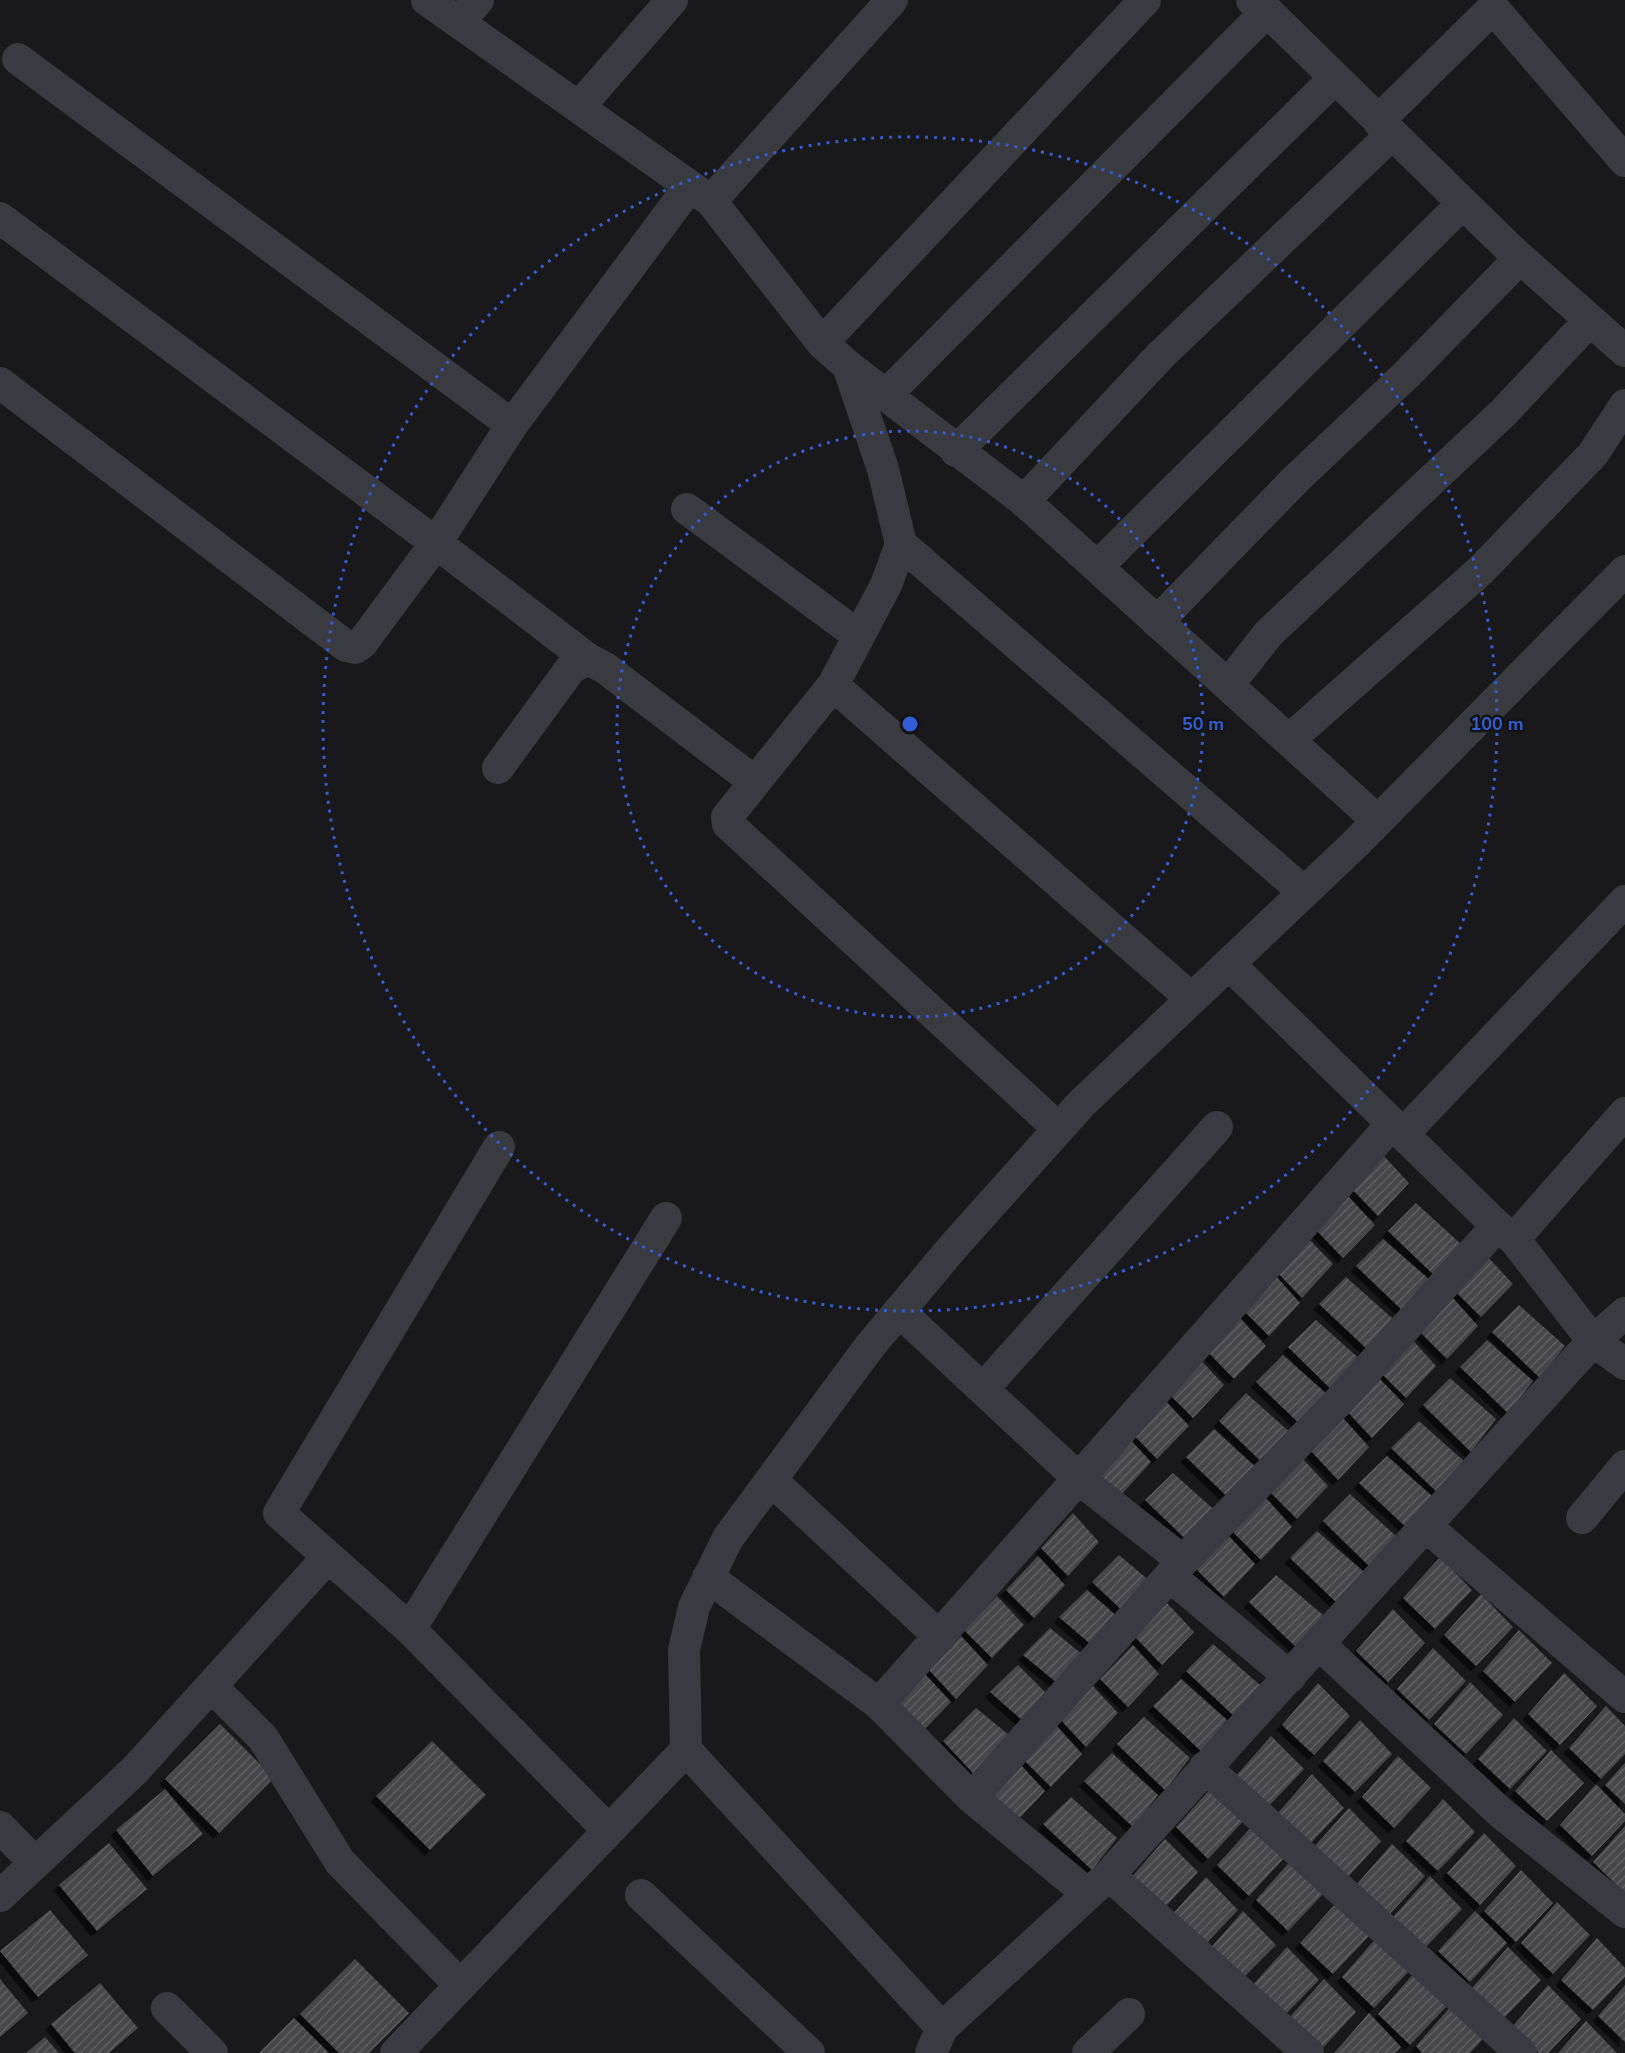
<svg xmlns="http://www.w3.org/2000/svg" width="1625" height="2053" viewBox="0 0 1625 2053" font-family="'Nunito Sans',sans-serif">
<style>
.building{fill:url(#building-hatch);filter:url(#shadow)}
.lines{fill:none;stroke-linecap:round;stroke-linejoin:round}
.minor{stroke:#3a3b40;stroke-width:32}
.ring{fill:none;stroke:#325dd4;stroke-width:3;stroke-dasharray:3 6}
.centre{fill:#325dd4;stroke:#141416;stroke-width:3}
.ring-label{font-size:18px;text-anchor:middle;font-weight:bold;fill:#325dd4;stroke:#141416;stroke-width:5;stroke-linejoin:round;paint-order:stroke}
</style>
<defs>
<pattern id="building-hatch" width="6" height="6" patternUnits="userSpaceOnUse" patternTransform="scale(1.5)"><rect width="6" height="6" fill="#46474b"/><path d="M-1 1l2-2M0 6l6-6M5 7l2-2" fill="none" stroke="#5e5f63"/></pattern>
<filter id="shadow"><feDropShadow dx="-5.5" dy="5.5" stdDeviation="0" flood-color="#0009"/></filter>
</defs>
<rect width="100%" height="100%" fill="#19191b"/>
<!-- building -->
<path class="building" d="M1382,1154L1409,1183L1378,1216L1350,1187Z
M1348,1196L1375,1225L1343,1258L1316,1230Z
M1416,1203L1462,1245L1436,1277L1388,1231Z
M1306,1236L1333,1264L1302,1298L1274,1269Z
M1383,1239L1430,1280L1404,1312L1356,1266Z
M1486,1255L1513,1284L1481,1317L1453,1289Z
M1274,1274L1300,1303L1269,1336L1241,1308Z
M1346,1277L1392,1318L1368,1350L1319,1304Z
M1452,1297L1478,1326L1447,1359L1419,1331Z
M1519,1305L1565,1346L1540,1378L1492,1332Z
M1239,1317L1266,1346L1234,1379L1207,1351Z
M1316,1320L1362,1361L1336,1394L1288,1347Z
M1410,1337L1436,1366L1406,1398L1378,1370Z
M1487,1340L1533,1381L1508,1413L1460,1367Z
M1283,1355L1329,1396L1304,1428L1256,1382Z
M1197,1356L1224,1385L1193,1418L1165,1390Z
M1377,1376L1404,1404L1372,1438L1345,1409Z
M1450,1378L1496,1419L1471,1452L1423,1405Z
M1246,1393L1293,1435L1267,1467L1219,1421Z
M1162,1397L1189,1426L1157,1459L1130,1431Z
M1343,1418L1369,1447L1338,1480L1311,1451Z
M1419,1421L1465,1462L1440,1495L1391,1448Z
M1214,1429L1260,1471L1234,1503L1186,1457Z
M1124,1433L1151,1462L1120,1496L1092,1468Z
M1387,1456L1433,1497L1408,1529L1359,1483Z
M1301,1457L1328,1486L1297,1519L1269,1491Z
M1173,1473L1219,1514L1194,1547L1145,1500Z
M1350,1494L1396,1536L1371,1568L1323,1521Z
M1266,1498L1292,1527L1261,1560L1233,1532Z
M1073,1513L1099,1542L1068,1576L1041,1548Z
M1317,1531L1364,1572L1338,1604L1290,1558Z
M1228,1535L1255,1564L1224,1597L1196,1569Z
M1119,1555L1151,1582L1125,1613L1092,1582Z
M1038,1556L1065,1585L1034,1618L1006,1590Z
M1440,1557L1472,1590L1435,1629L1403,1598Z
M1276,1575L1323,1615L1297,1648L1249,1602Z
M1087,1590L1120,1619L1094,1647L1059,1617Z
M1481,1594L1513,1627L1476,1666L1444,1635Z
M997,1596L1024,1625L992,1658L964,1630Z
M1167,1603L1194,1632L1162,1665L1135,1637Z
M1393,1609L1425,1643L1388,1682L1356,1651Z
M1050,1628L1083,1655L1056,1682L1023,1655Z
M1519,1630L1552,1663L1515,1702L1483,1671Z
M961,1636L988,1665L956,1699L929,1670Z
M1213,1644L1260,1685L1235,1717L1186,1671Z
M1133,1645L1159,1674L1128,1707L1100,1679Z
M1433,1648L1466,1681L1429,1720L1397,1689Z
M1018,1665L1048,1695L1023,1721L990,1692Z
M924,1673L951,1702L919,1735L891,1707Z
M1564,1673L1597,1706L1560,1745L1528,1714Z
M1181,1679L1227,1720L1202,1752L1153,1706Z
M1470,1682L1503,1715L1466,1754L1434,1724Z
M1318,1683L1350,1716L1314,1755L1282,1725Z
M1091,1684L1118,1713L1086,1747L1059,1718Z
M1606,1706L1625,1726V1754L1601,1779L1569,1748Z
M976,1708L1009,1735L973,1773L943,1741Z
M1144,1717L1190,1758L1165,1790L1117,1744Z
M1514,1718L1547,1751L1510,1789L1478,1759Z
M1360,1720L1392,1754L1355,1792L1323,1761Z
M220,1724L274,1778L219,1833L165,1779Z
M1056,1725L1082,1754L1051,1787L1023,1759Z
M1271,1736L1304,1769L1267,1808L1235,1777Z
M432,1741L486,1795L430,1850L376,1796Z
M1551,1750L1584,1783L1547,1821L1515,1791Z
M1112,1753L1158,1795L1133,1827L1084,1781Z
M1398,1756L1431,1788L1394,1828L1362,1797Z
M1018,1762L1045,1791L1014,1824L986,1796Z
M1625,1763V1804L1605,1785Z
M1312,1774L1344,1808L1308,1846L1276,1815Z
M1596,1784L1625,1814V1821L1592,1856L1560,1825Z
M1212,1787L1245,1819L1208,1859L1176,1827Z
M165,1789L203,1834L153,1876L116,1830Z
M1071,1797L1117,1838L1092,1870L1043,1824Z
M1443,1799L1475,1832L1438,1871L1406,1841Z
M1349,1808L1381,1841L1344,1881L1312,1849Z
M1254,1824L1286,1856L1249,1896L1217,1865Z
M1625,1826V1893L1593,1862Z
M1484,1833L1516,1866L1480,1905L1447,1873Z
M1165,1839L1198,1872L1161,1911L1129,1880Z
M109,1843L147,1889L97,1931L59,1885Z
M1392,1844L1425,1876L1388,1916L1356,1885Z
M1292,1859L1325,1892L1288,1931L1256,1900Z
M1521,1870L1553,1903L1516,1942L1484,1911Z
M1430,1876L1462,1909L1425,1948L1393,1917Z
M1206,1877L1238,1910L1201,1949L1169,1918Z
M1337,1902L1369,1936L1333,1974L1300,1943Z
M1557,1902L1590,1935L1553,1974L1521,1943Z
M50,1910L88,1955L38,1997L0,1951Z
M1243,1911L1276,1945L1238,1983L1207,1952Z
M1475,1911L1507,1943L1470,1982L1438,1951Z
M1378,1936L1411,1969L1374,2008L1342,1977Z
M1597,1938L1625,1968V1977L1593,2010L1561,1980Z
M1287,1947L1319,1980L1282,2018L1250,1988Z
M1508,1947L1541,1980L1503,2019L1472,1988Z
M355,1959L409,2013L369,2053H339L300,2014Z
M1414,1973L1447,2006L1410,2045L1378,2014Z
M0,1979L28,2013L0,2037Z
M1324,1979L1356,2012L1320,2051L1287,2020Z
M100,1983L138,2028L109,2053H75L51,2024Z
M1548,1985L1581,2019L1548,2053H1539L1512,2027Z
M1625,1985V2042L1598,2016Z
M1452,2005L1484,2038L1470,2053H1422L1416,2046Z
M1369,2013L1401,2047L1395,2053H1334Z
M294,2018L329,2053H259Z
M1586,2021L1617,2053H1558Z
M45,2037L59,2053H26Z"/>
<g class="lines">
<!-- minor -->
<path class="minor" d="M427,0L711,201L822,343L848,366L883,469L901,544L886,585L833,685L727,817L728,824L1059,1129
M1252,0L1267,11L1510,249L1625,351
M459,22L478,0
M18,59L512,425
M579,107L672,0
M1378,121L1493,8L1625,161
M711,201L892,0
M0,218L436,543L588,659
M822,343L1145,0
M848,366L1024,501L1378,821
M0,383L346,646L355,648L362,643L436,543L512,425L690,186
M885,396L1267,11
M956,451L1335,78
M1024,501L1161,355L1392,134
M687,509L859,636
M901,544L1304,892
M1097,567L1463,203
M1157,622L1295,480L1406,375L1520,258
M833,685L1192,999
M1228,685L1269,633L1504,412L1590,320
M1289,740L1480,571L1593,454L1625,405
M498,768L571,668L588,659L605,668L755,782
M1403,1134L1625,901
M1497,1226L1514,1239L1593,1341L1625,1364
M1514,1239L1625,1113
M899,1311L1078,1478L1183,1561
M983,1389L1217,1127
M771,1480L940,1637
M1582,1518L1625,1466
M1427,1527L1625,1697
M1170,1576L1290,1677
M708,1577L879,1704L972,1798L1088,1894
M410,1629L279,1513L499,1147
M1319,1644L1501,1813L1625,1912
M211,1686L263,1738L340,1862L460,1985
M879,1704L1392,1124
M1205,1767L1521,2053
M972,1798L1183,1561L1339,1401L1497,1226L1229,964
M0,1827L35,1863
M608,1830L410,1629L666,1218
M1109,1875L1308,2053
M641,1895L809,2053
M0,1896L134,1771L328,1557
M167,2008L212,2053
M942,2028L1109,1875L1593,1341L1625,1313
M396,2053L686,1750
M931,2053L942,2028L686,1750L684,1650L694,1607L728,1538L870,1346L953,1247L1081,1104L1353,846L1625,571
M1088,2053L1129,2014"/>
</g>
<!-- distance rings -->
<g class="ring">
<circle cx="910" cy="724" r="293"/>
<circle cx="910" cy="724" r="587"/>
</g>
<circle cx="910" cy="724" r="9" class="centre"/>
<g class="ring-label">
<text x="1203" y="730">50 m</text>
<text x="1497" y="730">100 m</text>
</g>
</svg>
